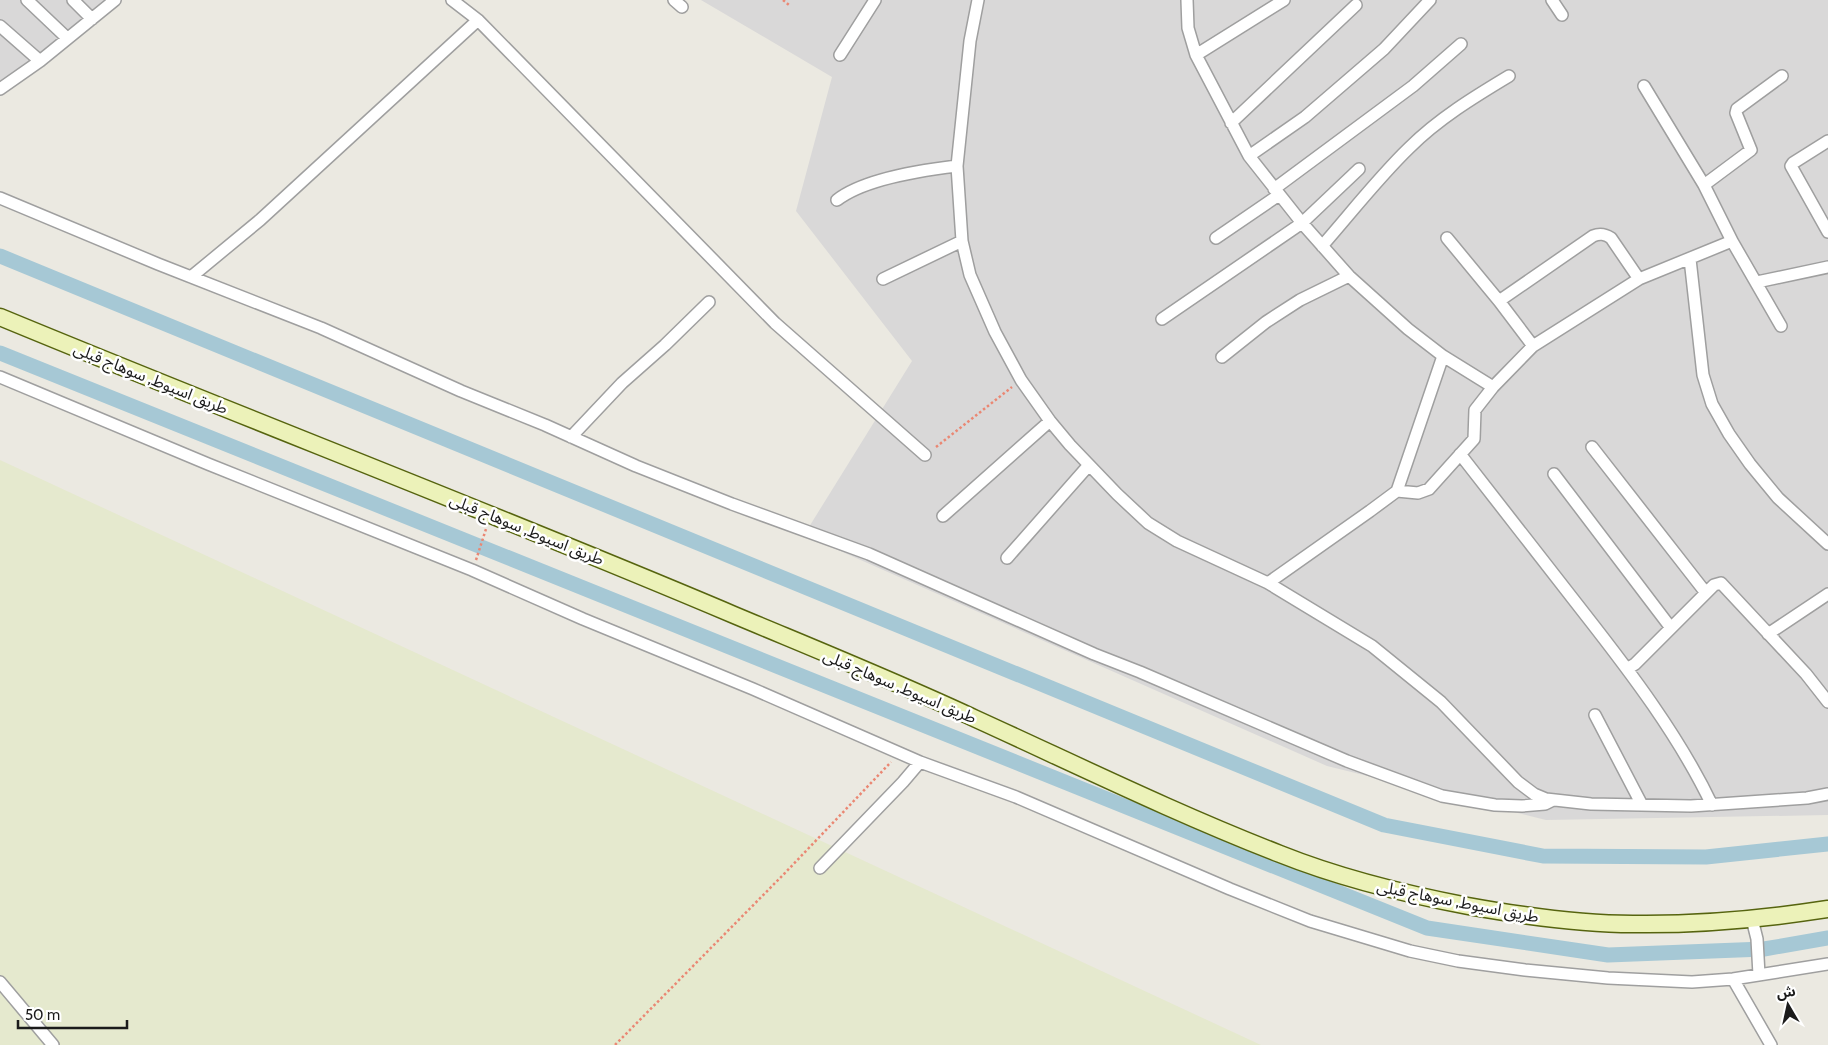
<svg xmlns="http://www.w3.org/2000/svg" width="1828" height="1045" viewBox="0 0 1828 1045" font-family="Cabin,'Noto Sans Arabic',sans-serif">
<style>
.residential{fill:#d9d8d8}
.farmland{fill:#e5e9ce}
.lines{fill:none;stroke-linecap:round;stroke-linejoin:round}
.canal{stroke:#a6c8d5;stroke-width:15}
.street-casing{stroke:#9f9f9f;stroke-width:14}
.secondary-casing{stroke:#56640f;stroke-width:19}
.path{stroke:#ea8773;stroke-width:2.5;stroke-dasharray:2.5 2.5;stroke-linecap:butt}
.street{stroke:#fff;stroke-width:11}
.secondary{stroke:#ecf2b9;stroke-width:16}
.labels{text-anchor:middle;stroke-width:5;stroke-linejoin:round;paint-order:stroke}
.street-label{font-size:16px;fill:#1b1b1b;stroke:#fff}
</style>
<rect width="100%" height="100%" fill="#ebe9e1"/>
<!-- residential -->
<path class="residential" d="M0,0H109L0,83Z
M701,0H1828V815L1546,820L1327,766L804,535L912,361L796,211L832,77Z"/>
<!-- farmland -->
<path class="farmland" d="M0,460L1261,1045H0Z"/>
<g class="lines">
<!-- canal -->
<path class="canal" d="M0,256L1384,825L1543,856L1706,857L1828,844
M0,353L1427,928L1608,955L1764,949L1828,938"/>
<defs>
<path id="street" d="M27,0L67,38
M73,0L92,19
M452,0L478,20L775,323L925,455
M674,0L682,7
M978,0L970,41L957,166L962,241L970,275L995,332L1021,380L1050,421L1070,445L1117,494L1148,523L1177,541L1268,583L1372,646L1441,702L1518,782L1534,794L1546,799L1591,804L1691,806L1807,798L1828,794
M1187,0L1188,28L1196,55L1249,156
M1552,0L1562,15
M0,26L40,61
M840,55L875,0
M1196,55L1284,0
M0,89L40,61L115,0
M1231,123L1356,5
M1828,141L1793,163L1791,166L1828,232
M1704,185L1751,150L1736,113L1737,109L1782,76
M1274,189L1413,86L1461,44
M0,198L158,264L321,328L461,391L545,425L636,466L732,504L869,554L1094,654L1140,672L1347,761L1442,796L1495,805L1522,806L1545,804L1553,800
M837,200C864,179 923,170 957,166
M1216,238L1279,195
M1447,238L1499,301
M1732,241L1781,326
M1322,246C1351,213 1378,178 1409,148C1438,119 1474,97 1509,76
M1690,259L1703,375L1712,404L1729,434L1750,464L1778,498L1828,544
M191,277L260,220L478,20
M883,279L962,241
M1757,282L1828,267
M1162,319L1302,223L1359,169
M1533,346L1499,301L1593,236C1600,233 1605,234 1611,238L1639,279
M1443,356L1493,387L1533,346L1639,279L1732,241L1704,185L1644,86
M1222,357L1266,322L1300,300L1349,276
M0,377L208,464L472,570L583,619L753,689L920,762L1016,797L1230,889L1310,921L1410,951L1458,961L1525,970L1608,978L1692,982L1733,979L1828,964
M571,437L622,383L665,345L709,302
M1592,447L1706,593
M1460,454C1501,507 1543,560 1584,613C1631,673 1679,736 1712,805
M1554,474L1671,628
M1397,491L1418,493L1429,489L1474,439L1475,410L1493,387
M943,516L1050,421
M1007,558L1089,465
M1268,583L1370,511L1397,491L1443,356L1408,329L1349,276L1302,223L1249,156L1305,117L1384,49L1430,0
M1768,634L1828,594
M1627,669L1635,664L1714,585L1721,583L1806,674L1828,702
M1595,715L1642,805
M820,868L903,782L920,762
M1752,919L1757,939L1759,975
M1733,979L1771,1045
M0,982L53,1045"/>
<path id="secondary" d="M0,317C244,418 491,512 734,615C815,649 897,682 976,719C1077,765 1177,814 1280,854C1340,878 1405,894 1468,906C1523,916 1578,924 1633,924C1699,925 1763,919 1828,909"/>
</defs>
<!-- street casing -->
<use href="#street" class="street-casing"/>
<!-- secondary casing -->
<use href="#secondary" class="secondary-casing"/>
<!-- path -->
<path class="path" d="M783,0L789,5
M936,447L1012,387
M476,560L486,529
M615,1045L784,874L891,762"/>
<!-- street -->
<use href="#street" class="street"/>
<!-- secondary -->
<use href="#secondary" class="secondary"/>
</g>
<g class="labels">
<!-- street labels -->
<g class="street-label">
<text transform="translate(151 378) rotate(22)" y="6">طريق اسيوط, سوهاج قبلى</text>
<text transform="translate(527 529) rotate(22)" y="6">طريق اسيوط, سوهاج قبلى</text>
<text transform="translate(900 686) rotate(23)" y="6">طريق اسيوط, سوهاج قبلى</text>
<text transform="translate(1458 901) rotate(11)" y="6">طريق اسيوط, سوهاج قبلى</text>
</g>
</g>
<!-- north arrow -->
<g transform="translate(1788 1005) rotate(351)" stroke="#ffffff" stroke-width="4" paint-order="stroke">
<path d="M0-4L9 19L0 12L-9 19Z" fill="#1b1b1b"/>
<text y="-8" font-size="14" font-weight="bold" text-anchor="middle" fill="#1b1b1b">ش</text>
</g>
<!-- scale -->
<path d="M18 1020v8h109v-8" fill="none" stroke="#1b1b1b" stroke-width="2.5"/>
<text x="25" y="1020" font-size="15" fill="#1b1b1b" stroke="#ffffff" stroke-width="4" paint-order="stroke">50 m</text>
</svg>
